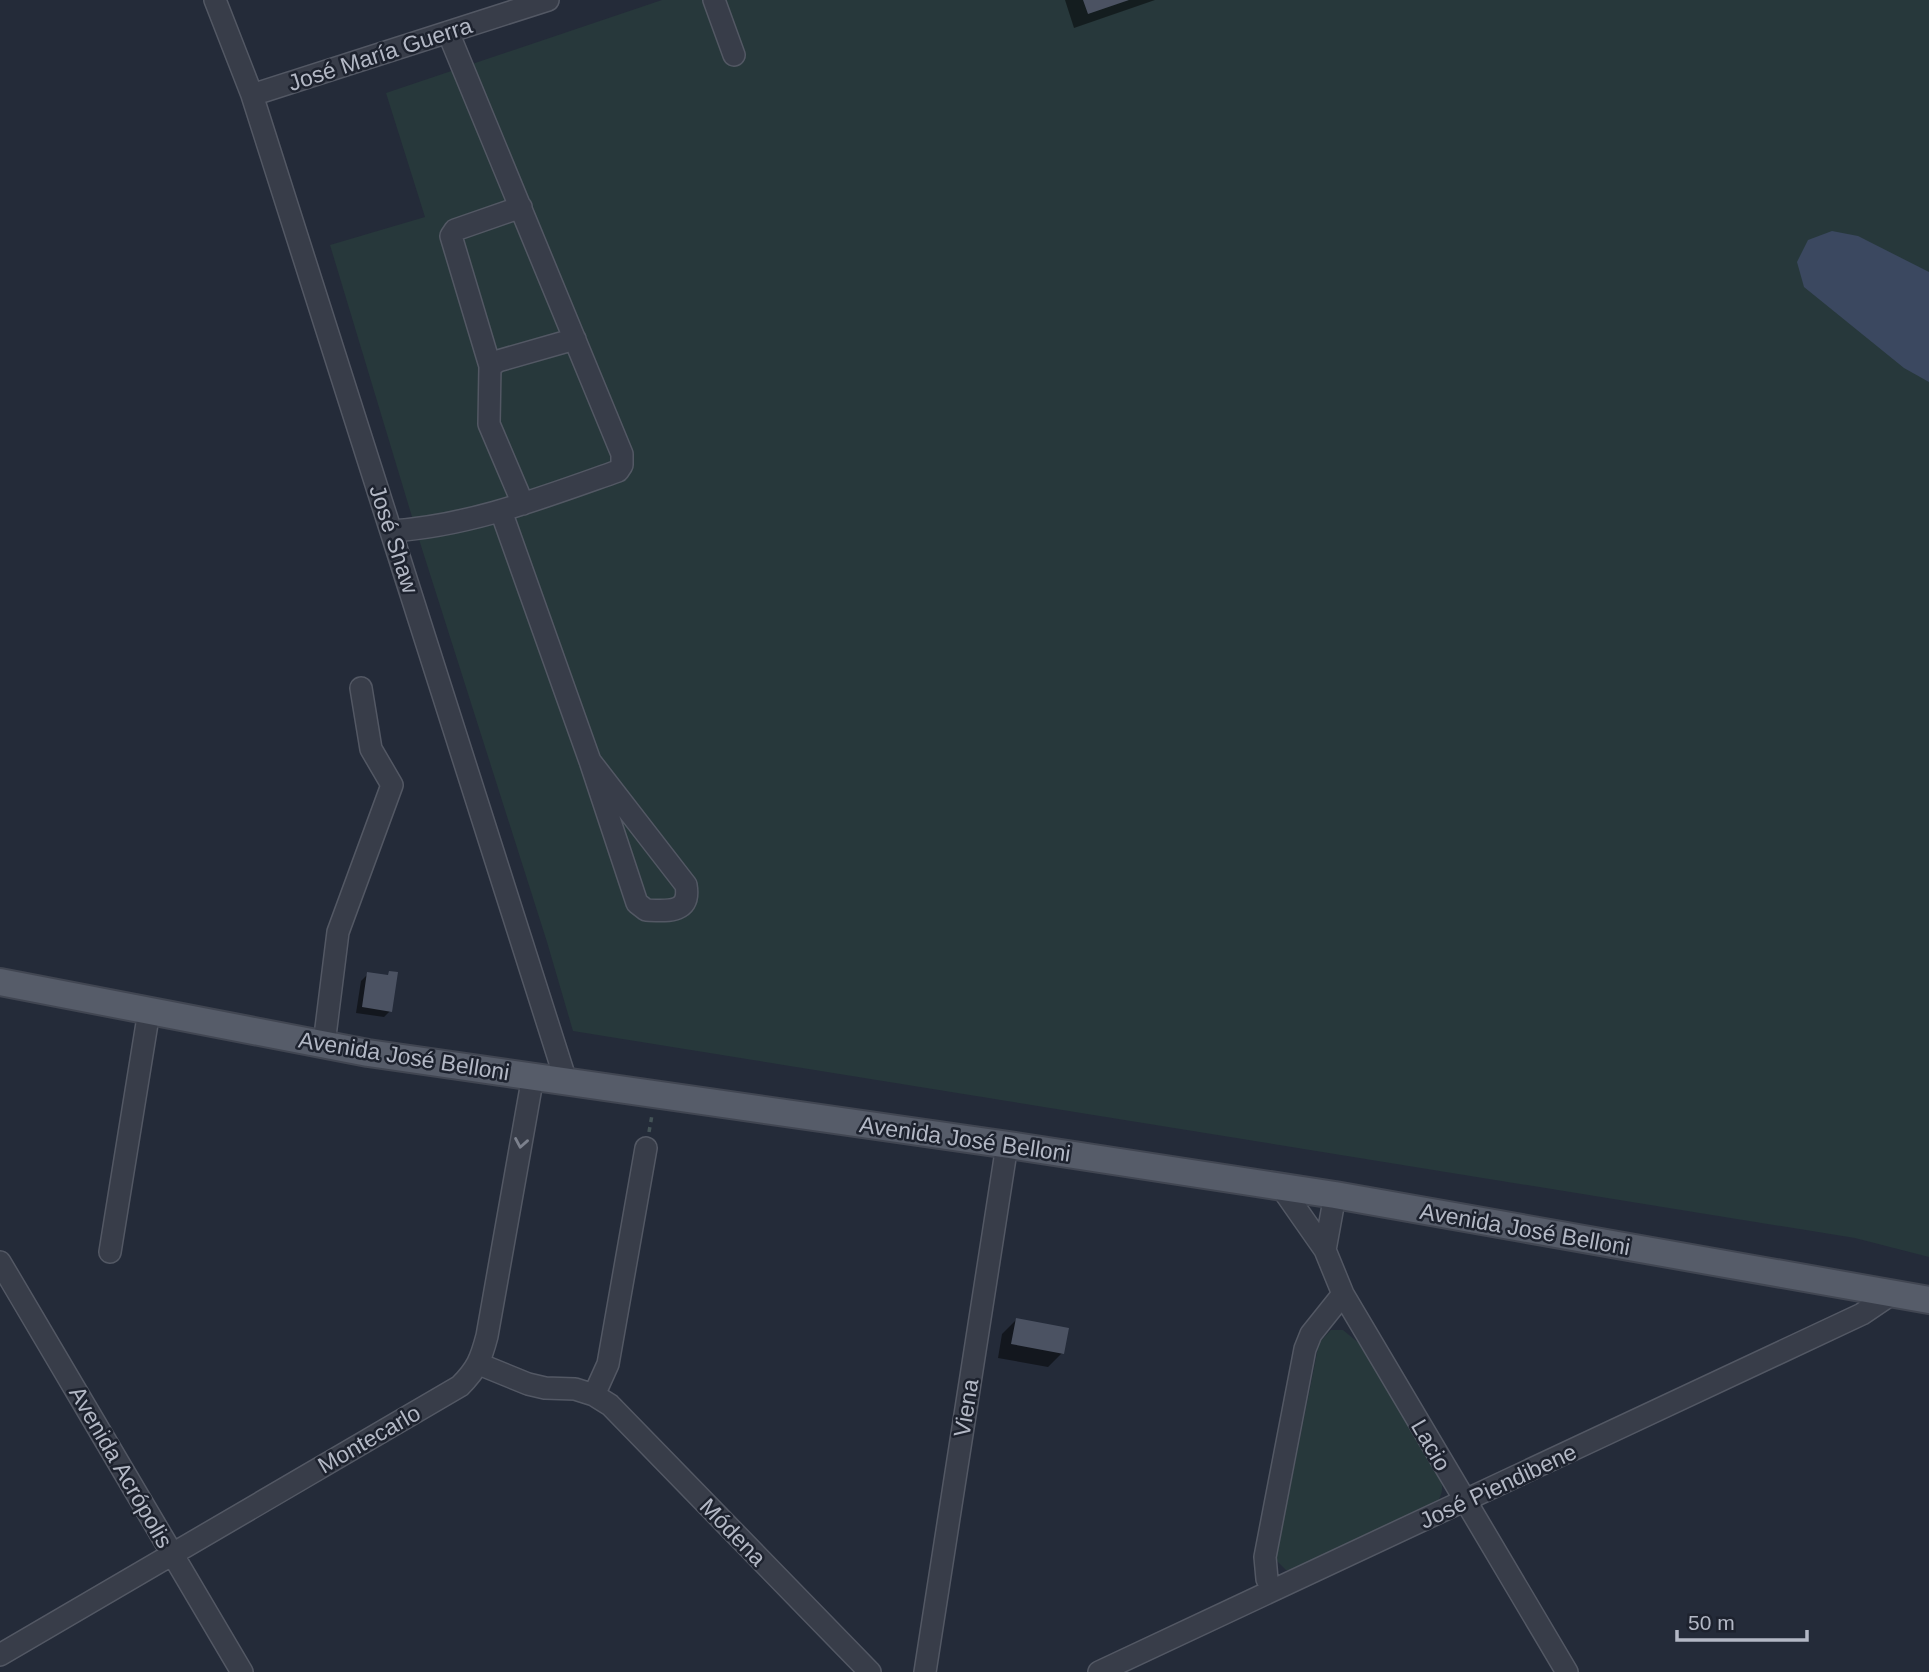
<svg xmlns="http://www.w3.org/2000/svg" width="1929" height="1672" viewBox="0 0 1929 1672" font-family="Helvetica,sans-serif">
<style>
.green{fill:#27383b}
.water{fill:#3b4860}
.shadow{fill:#0007}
.building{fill:#4b5262}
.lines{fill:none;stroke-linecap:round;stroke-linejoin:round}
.minor-casing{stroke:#535864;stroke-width:24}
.major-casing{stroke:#414652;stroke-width:30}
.path{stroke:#445357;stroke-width:3.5;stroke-dasharray:5 5;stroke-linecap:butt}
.minor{stroke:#383d49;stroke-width:21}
.major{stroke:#565c69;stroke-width:26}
.oneway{stroke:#7c818d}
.labels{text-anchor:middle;stroke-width:5;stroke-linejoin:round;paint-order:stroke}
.street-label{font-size:23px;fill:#b3b8c5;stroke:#1d222e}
</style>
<rect width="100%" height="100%" fill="#242b39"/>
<!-- green -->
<path class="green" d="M662,0H1929V1257L1855,1238L573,1031L547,942L416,530L330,245L425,217L386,93Z
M1331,1330H1343L1360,1344L1440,1478C1444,1488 1442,1494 1437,1503L1294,1571L1286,1570L1277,1561V1553L1319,1343Z"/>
<!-- water -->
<path class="water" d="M1832,231L1858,236L1929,272V382L1904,368L1804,287L1797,262L1808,240Z"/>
<!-- shadow -->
<path class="shadow" d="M1065,0H1155L1074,28Z
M390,973V1011L384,1017L356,1013L361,981L368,974L386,977Z
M1016,1320L1062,1353L1048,1367L998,1358L1002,1334Z"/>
<!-- building -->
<path class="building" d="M1083,0H1129L1088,14Z
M389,971L398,972L392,1012L362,1007L367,972L388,975Z
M1016,1318L1069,1328L1064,1354L1011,1344Z"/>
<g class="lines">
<defs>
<path id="minor" d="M215,0L252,95L566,1081
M714,0L734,55
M252,95L548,0
M490,366L451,236L455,230L521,207
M523,504L489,424L490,366L498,361L575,339
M501,511L590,761L637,903L646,910C667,911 691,914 686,885L590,761
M391,531C470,526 544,497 618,471L622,465V454L448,32
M324,1044L338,932L392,785L371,749L361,688
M1281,1187L1325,1250L1343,1294L1567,1672
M1325,1250L1335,1195
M110,1252L149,1011
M0,1262L242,1672
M479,1364L528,1384L545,1388L575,1389L594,1395L610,1405L870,1672
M594,1395L608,1364L646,1148
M1272,1590L1267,1579L1265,1557L1305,1349L1311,1334L1343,1294
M0,1655L460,1386C477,1369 481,1359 487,1336L533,1076
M925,1672L1007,1145
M1099,1672L1862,1314L1893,1293"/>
<path id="major" d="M0,982L368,1053L1009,1145L1335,1195L1929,1300"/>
</defs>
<!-- minor casing -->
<use href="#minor" class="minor-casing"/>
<!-- major casing -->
<use href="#major" class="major-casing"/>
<!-- path -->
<path class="path" d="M649,1132L652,1115"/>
<!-- minor -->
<use href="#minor" class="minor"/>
<!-- major -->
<use href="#major" class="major"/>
</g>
<!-- one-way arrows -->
<defs><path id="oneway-chevron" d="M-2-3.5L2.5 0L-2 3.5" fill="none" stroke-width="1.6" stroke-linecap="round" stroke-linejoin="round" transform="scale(1.75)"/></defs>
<use class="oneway" href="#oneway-chevron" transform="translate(521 1143) rotate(100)"/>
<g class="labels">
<!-- street labels -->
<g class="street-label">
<text transform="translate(380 54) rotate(-18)" y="8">José María Guerra</text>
<text transform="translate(394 539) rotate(72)" y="8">José Shaw</text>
<text transform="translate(404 1056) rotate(9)" y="8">Avenida José Belloni</text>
<text transform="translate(965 1139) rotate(8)" y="8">Avenida José Belloni</text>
<text transform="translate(1525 1229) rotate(10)" y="8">Avenida José Belloni</text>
<text transform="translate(966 1408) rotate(-81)" y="8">Viena</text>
<text transform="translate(369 1439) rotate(-30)" y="8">Montecarlo</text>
<text transform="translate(1431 1445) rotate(60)" y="8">Lacio</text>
<text transform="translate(121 1467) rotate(60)" y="8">Avenida Acrópolis</text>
<text transform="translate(1498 1486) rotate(-25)" y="8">José Piendibene</text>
<text transform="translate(733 1532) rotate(46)" y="8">Módena</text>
</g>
</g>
<!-- scale -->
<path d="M1677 1630v10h130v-10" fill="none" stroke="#b3b8c5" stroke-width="3.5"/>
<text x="1688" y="1630" font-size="21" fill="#b3b8c5" stroke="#1d222e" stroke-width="5" paint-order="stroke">50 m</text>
</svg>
